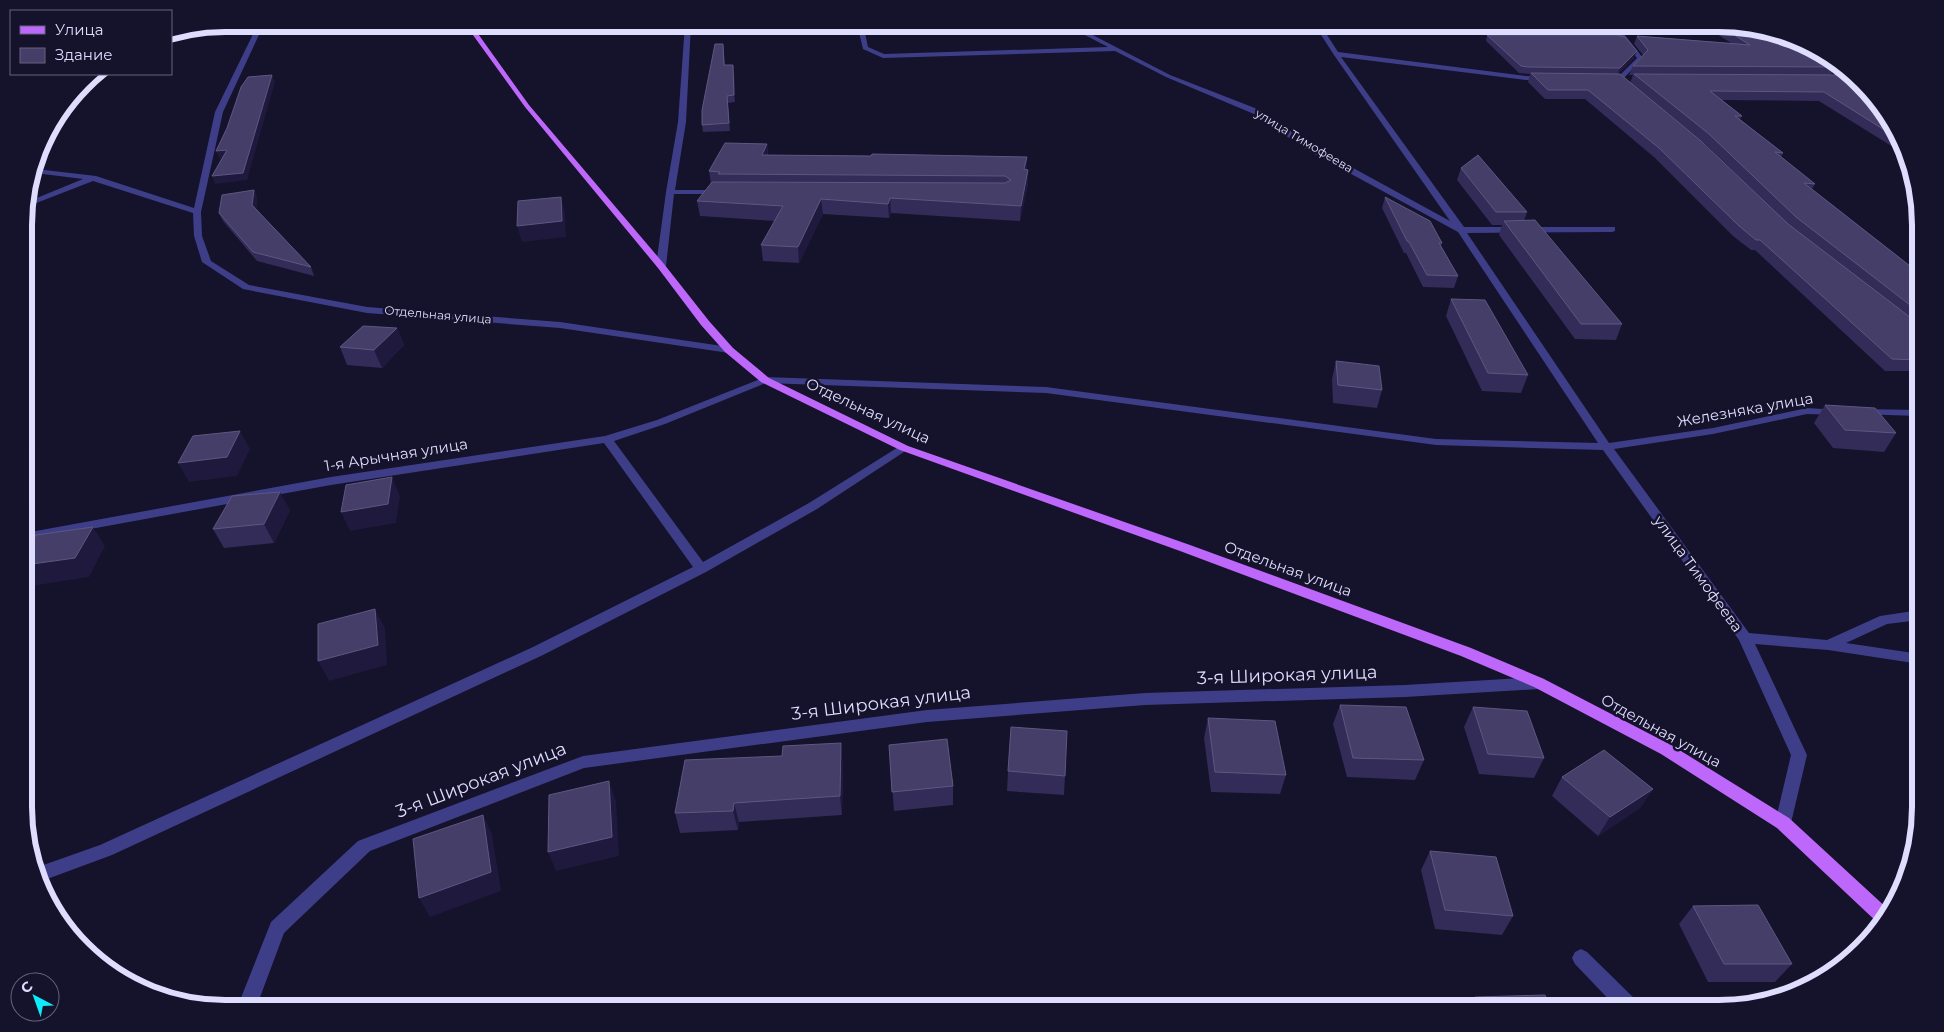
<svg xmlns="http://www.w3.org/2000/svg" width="1944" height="1032" viewBox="0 0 1944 1032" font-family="Montserrat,sans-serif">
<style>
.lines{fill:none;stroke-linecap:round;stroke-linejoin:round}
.minor{fill:#3e3e88;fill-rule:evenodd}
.primary{fill:#be67fb;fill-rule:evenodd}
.wall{fill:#332b58;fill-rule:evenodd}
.shaded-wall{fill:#1f193e}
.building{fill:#453e69;stroke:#5e5781}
.labels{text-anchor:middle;stroke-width:5;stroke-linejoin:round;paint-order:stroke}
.far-street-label{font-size:12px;fill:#dfddfe;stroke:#15122b}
.street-label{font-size:15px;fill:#dfddfe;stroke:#15122b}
.near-street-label{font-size:18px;fill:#dfddfe;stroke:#15122b}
.rim{fill:none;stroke:#dfddfe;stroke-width:6}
</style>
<rect width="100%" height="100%" fill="#15122b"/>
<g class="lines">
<!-- minor -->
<path class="minor" d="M258,24H264L223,112L201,212L202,236L211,261L249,285L367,307L560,322L729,347L734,350L729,353L560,328L367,313L243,289L202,262L194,236L193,213L93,181L26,207L27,202L83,179L35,173L36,169L96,176L194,208L215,112Z
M685,24H691L686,122L675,190H720L724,192L720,194H674L666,266L661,269L656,266L666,192L678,122Z
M857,24H863L868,47L884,54L1108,47L1079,32L1073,24H1079L1083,30L1170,75L1260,110L1313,146L1450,221L1334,55L1314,24H1320L1338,52L1526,76L1547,77V79L1545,80H1526L1341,57L1464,227H1615V231L1612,232L1467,233L1609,443L1713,428L1807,408L1840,410L1842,412L1840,414L1836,415L1807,414L1713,434L1614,449L1749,633L1827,640L1880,616L1920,610V620L1887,624L1846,643L1920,654V664L1828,650L1755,644L1807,755L1791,823L1789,828L1783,830L1777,828L1775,823L1791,755L1739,640L1603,450L1436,445L1046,393L766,383L665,424L614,441L703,562L809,503L900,446H908L910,448L817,509L706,572L543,655L112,855L39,882L35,868L100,845L533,647L693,567L604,443L331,485L25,541V533L331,477L605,436L657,420L765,377L1046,387L1436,439L1598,443L1458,232L1307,150L1254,114L1166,77L1115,51L883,58L863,49Z
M1610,24H1616L1643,58L1623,79L1631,86V88H1627L1616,79L1637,58Z
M1861,409L1919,410V416L1857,414L1855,412L1857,410Z
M1539,677L1544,679L1546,683L1544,687L1539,689L1405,697L1145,705L927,722L584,768L370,851L284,933L256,1008H237L271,922L358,841L583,756L927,710L1145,693L1405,685Z
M1581,949L1587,952L1637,1001L1639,1008H1617L1575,964L1572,958L1575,952Z"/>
<!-- primary -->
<path class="primary" d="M465,24H471L529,105L664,264L709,321L733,348L769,378L908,446L1190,545L1471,648L1544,679L1673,746L1789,818L1889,910L1879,924L1777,828L1661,754L1534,687L1461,656L1180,551L900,450L761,382L725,352L701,325L658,268L525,107Z"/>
</g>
<!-- wall -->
<path class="wall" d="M1028,24H1058L1029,25Z
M1701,24H1718L1808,45L1851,74L1854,77L1849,76L1886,113L1901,152L1819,101L1722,100L1742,116L1740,119L1783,153L1781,157L1815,184L1812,189L1919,273V371H1885L1755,250H1751L1733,236L1655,158L1585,99H1545L1528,82L1530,74L1519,73L1486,41L1487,35L1634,58L1618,74L1630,83L1633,75H1629L1633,66L1643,55L1634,44L1637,36L1731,43ZM1834,68L1845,75H1831ZM1632,84L1705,144L1764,201Z
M723,44L725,65H733L734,71L735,102L728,103L730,131L703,132L702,125Z
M767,144L768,155L1027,157V170H1028V184L1020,221L891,213L889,218L823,214L799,263L763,261L761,245L775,221L700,216L697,201L711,184L709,171Z
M1461,168L1527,212L1524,221L1622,324L1616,340L1575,339L1499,235L1502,225H1492L1457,180Z
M254,190L257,198L256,209L311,267L314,276L257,261L223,221L219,213Z
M1385,197L1442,243L1441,246L1458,276L1454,288L1423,287L1406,253H1404L1382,208Z
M1451,299L1528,375L1521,393L1482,391L1446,316Z
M397,328L404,345L382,368L347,365L340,347Z
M1336,361L1382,390L1377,408L1333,403L1332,379Z
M1825,405L1896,433L1884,452L1833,448L1814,423Z
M290,510L274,543L224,548L213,529Z
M1340,705L1424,760L1415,780L1347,777L1333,724Z
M1473,707L1544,758L1534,778L1479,774L1464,727Z
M1208,718L1286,775L1280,794L1211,792L1204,738Z
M889,745L953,786V805L894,811Z
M843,762L842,815L739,822L738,830L680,833L675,813Z
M1008,771L1065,776L1064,795L1007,791Z
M1562,777L1653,789L1640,808L1598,836L1552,796Z
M1430,851L1513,916L1502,935L1435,929L1421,870Z
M1693,906L1792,964L1775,982H1708L1679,924Z
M1475,997L1550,1008H1468Z"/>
<!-- shaded-wall -->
<path class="shaded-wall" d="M1637,51L1634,58L1617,75L1620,68Z
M733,65L734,71L735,102L734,95Z
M272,75L275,82L247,180L215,184L212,176Z
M767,144L768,158L762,155Z
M227,150L230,158L220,159L216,151Z
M1027,157V171L1024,169Z
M1028,170V184L1020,221L1021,206Z
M254,190L257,198L256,213L252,205Z
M561,197L565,212L566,237L522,242L517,226Z
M890,198L891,213L889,218L888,204Z
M821,199L823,214L799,263L798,247Z
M397,328L404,345L382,368L374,350Z
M240,431L250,449L237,476L189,482L178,463Z
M25,471L32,481L25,489Z
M392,477L400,496L396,523L350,531L341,512Z
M280,492L290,510L274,543L264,524Z
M93,527L105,546L89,577L31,586L25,578V565Z
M375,609L385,628L387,665L329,681L318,661Z
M841,743L843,762L842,815L840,796Z
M609,781L616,801L619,856L556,871L548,852Z
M1653,789L1640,808L1598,836L1610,817Z
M734,803L739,822L738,830L733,811Z
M483,815L492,834L501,891L430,917L419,898Z"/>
<!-- building -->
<path class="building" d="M1717,24L1795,42L1835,67L1633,66L1648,50L1637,36L1750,45Z
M1487,35H1616L1625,37L1637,51L1620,68L1528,67L1521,66Z
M715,44H723L724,65H733L734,95L727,96L729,123L702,125V110Z
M1531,73L1620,74L1701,141L1788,224L1919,324V360L1892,359L1760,240H1756L1738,225L1659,148L1588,90H1548Z
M1634,74L1847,75L1859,83L1886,113L1894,136L1824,92L1710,91L1742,116H1735L1783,153L1775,152L1815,184L1804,183L1919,273V312L1796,217L1709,134Z
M272,75L243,173L212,176L227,150L216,151L227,128L241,87L248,77Z
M725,143L767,144L762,155L871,156L872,154L1027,157L1024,169L1028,170L1021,206L890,198L888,204L821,199L798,247L761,245L783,206L697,201L712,182L1005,183L1011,180L1005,176L718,174L720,172L709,171Z
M1478,155L1527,212H1496L1461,168Z
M254,190L252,205L311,267L253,252L219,213L222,195Z
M561,197L562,221L517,226L518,201Z
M1385,197L1430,221L1442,243H1439L1458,276L1427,275L1409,242L1407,241Z
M1535,220L1622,324H1581L1504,221Z
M1451,299L1485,300L1528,375L1488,373Z
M363,326L397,328L374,350L340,347Z
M1336,361L1379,366L1382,390L1338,385Z
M1825,405L1875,408L1896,433L1845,430Z
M240,431L227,457L178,463L193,436Z
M392,477L388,504L341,512L346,485Z
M280,492L264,524L213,529L232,496Z
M93,527L75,558L25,565V553L36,535Z
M375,609L378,645L318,661V624Z
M1340,705L1406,707L1424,760L1353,758Z
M1473,707L1527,711L1544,758L1488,754Z
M1208,718L1275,721L1286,775L1215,772Z
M1011,727L1067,731L1065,776L1008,771Z
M947,739L953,786L892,792L889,745Z
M841,743L840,796L734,803L733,811L675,813L685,760L782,756L783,746Z
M1604,750L1653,789L1610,817L1562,777Z
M609,781L612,837L548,852L549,795Z
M483,815L491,872L419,898L413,839Z
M1430,851L1496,857L1513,916L1445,910Z
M1758,905L1792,964H1724L1693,906Z
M1545,995L1550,1008H1479L1475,997Z"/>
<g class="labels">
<!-- far-street labels -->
<g class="far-street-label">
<text transform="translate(1304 141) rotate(31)" y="4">улица Тимофеева</text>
<text transform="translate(438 315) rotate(5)" y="4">Отдельная улица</text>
</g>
<!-- street labels -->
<g class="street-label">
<text transform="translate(1745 410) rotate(-10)" y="5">Железняка улица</text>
<text transform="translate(868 411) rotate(25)" y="5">Отдельная улица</text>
<text transform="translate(396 455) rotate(-9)" y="5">1-я Арычная улица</text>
<text transform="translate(1288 569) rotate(20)" y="5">Отдельная улица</text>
<text transform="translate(1698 574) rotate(54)" y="5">улица Тимофеева</text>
<text transform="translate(1661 731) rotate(29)" y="5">Отдельная улица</text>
</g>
<!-- near-street labels -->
<g class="near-street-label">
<text transform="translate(1287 675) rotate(-2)" y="6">3-я Широкая улица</text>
<text transform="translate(881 703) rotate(-7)" y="6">3-я Широкая улица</text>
<text transform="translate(481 780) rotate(-21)" y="6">3-я Широкая улица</text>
</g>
</g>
<!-- crop -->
<path d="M0 0H1944V1032H0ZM225 32H1719A193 193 0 0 1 1912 225V807A193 193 0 0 1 1719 1000H225A193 193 0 0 1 32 807V225A193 193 0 0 1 225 32Z" fill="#15122b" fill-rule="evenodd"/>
<path class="rim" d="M225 32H1719A193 193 0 0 1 1912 225V807A193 193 0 0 1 1719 1000H225A193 193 0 0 1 32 807V225A193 193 0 0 1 225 32Z"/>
<!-- legend -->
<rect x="10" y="10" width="162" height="65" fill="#15122b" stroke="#66637f"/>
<rect x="20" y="26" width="25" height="8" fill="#be67fb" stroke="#66637f"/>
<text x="55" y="35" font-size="15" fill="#dfddfe">Улица</text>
<rect x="20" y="48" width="25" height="15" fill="#453e69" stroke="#66637f"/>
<text x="55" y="60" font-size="15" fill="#dfddfe">Здание</text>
<!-- north arrow -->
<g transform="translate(35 997) rotate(319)"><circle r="24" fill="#15122b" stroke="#66637f"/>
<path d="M0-4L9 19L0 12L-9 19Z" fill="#0eebf9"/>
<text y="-8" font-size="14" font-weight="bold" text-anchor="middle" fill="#dfddfe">С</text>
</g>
</svg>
